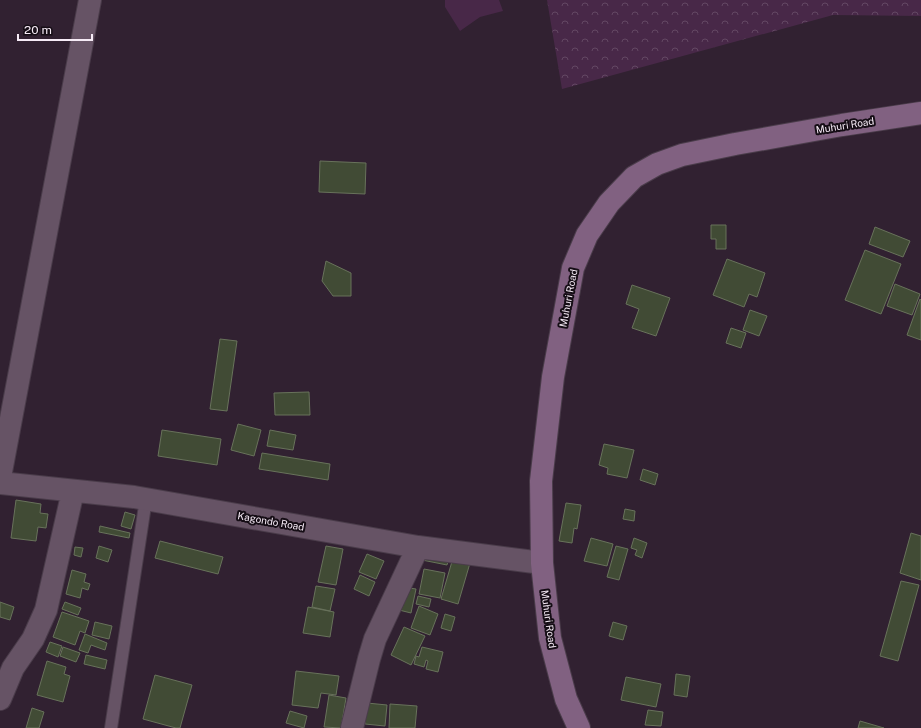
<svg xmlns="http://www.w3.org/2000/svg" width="921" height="728" viewBox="0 0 921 728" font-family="'Public Sans',sans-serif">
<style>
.grass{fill:#482848}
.forest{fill:url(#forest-crowns)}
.building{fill:#414b35;stroke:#68725b}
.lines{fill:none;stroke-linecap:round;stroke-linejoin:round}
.lane-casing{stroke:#4a3c4a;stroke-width:14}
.street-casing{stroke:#4a3c4a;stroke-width:24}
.secondary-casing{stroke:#4a3c4a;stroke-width:24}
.lane{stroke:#665365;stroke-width:12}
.street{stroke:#665365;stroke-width:22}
.secondary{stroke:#816181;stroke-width:22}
.labels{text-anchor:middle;stroke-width:4;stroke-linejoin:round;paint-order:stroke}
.street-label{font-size:10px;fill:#f6ebf6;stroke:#150d15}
</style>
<defs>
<pattern id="forest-crowns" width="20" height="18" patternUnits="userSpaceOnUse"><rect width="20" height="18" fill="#482848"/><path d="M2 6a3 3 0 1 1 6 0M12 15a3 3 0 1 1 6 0" fill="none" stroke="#634763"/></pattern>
</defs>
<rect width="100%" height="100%" fill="#312131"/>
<!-- grass -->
<path class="grass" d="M445,0H499L503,11L480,17L460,31L445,7Z"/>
<!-- forest -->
<path class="forest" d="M547,0H921V16L833,15L562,89Z"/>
<!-- building -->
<path class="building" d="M320,161L366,163L365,194L319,192Z
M711,225H726V249H716V239H711Z
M875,227L910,241L903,257L869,244Z
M865,250L901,264L881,314L845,300Z
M727,259L765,273L757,297L749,294L744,307L713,295Z
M326,261L351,273V296H333L322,281Z
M895,284L920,294L912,315L887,306Z
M632,285L670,298L656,336L632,328L639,309L626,304Z
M920,299L921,300V340L907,335Z
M750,310L767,316L759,336L743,330Z
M731,328L746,333L741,348L726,343Z
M220,339L237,341L227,411L210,409Z
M309,392L310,415H275L274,393Z
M238,424L261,430L254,456L231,450Z
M162,430L221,439L217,465L158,456Z
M270,430L296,435L293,450L267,446Z
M604,444L634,450L627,478L607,474L608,468L599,465Z
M262,453L330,464L328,480L259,469Z
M643,469L658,474L655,485L640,480Z
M16,500L41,504L40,513L48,514L46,528L38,527L36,541L11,538Z
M566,503L581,505L577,529L574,528L572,543L559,541Z
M625,509L635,511L634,521L623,519Z
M125,512L135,515L131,529L121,526Z
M100,526L130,533L129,538L99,532Z
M911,533L921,536V580L900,573Z
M591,538L613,544L607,566L584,561Z
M634,538L647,543L642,558L635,555L637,550L631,548Z
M160,541L223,557L218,574L155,558Z
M99,546L112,550L108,562L96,558Z
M326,546L343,549L336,585L318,582Z
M616,546L628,549L619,580L607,577Z
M75,547L83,548L81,557L74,555Z
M367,554L384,561L376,579L359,572Z
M450,554L447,565L417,559Z
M453,558L470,563L458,604L441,599Z
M424,569L445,573L440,598L419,594Z
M72,570L86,574L84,582L90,584L88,590L82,588L80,598L66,594Z
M360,575L375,582L369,596L354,589Z
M901,581L919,585L898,661L880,656Z
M316,586L335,589L330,611L312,607Z
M403,587L416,589L411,613L399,610Z
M418,596L431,599L429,607L416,604Z
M0,602L14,607L10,620L0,617Z
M65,602L81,608L78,615L62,609Z
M419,606L438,614L430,635L411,628Z
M308,607L334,612L330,637L303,633Z
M62,612L89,621L85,633L80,631L75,645L53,637Z
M445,614L455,617L451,631L441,628Z
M95,622L112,626L109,639L92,635Z
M613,622L627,626L623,640L609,636Z
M404,627L425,636L411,665L391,655Z
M85,634L107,643L105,650L91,645L88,653L79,650Z
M50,642L62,646L58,657L46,652Z
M63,647L80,653L76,662L60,656Z
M422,647L443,652L438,672L426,669L428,661L426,660L424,667L414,664L416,656L419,657Z
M86,655L107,660L105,669L84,664Z
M47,661L66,667L64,674L70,676L63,702L37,695Z
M296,671L339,676L336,695L321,693L318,708L292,705Z
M676,674L690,676L687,697L674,695Z
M155,675L192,685L180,728H176L143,719Z
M626,677L661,684L656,707L621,700Z
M329,695L346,698L341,728L324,727Z
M367,703L387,705L385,726L365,724Z
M390,704L417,706L415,728H389Z
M32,708L44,712L39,728H26Z
M648,710L663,712L661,726L645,725Z
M290,711L307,716L304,728L286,723Z
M860,721L884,728H858Z"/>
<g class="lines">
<defs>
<path id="lane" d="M111,728L146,499"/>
<path id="street" d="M0,477L90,0
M0,483L134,497L418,547L542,563
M0,699L13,668L33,639L46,610L73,491
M352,728L369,659L375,639L418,547"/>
<path id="secondary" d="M579,728L566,699L550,638L542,563L541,481L553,377L573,268L587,235L609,203L634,177L657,164L682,155L735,144L842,125L921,113"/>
</defs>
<!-- lane casing -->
<use href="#lane" class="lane-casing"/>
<!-- street casing -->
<use href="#street" class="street-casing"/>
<!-- secondary casing -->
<use href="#secondary" class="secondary-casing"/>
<!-- lane -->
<use href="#lane" class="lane"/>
<!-- street -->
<use href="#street" class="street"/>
<!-- secondary -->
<use href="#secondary" class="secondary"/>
</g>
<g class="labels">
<!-- street labels -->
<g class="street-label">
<text transform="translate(845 125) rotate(-9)" y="4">Muhuri Road</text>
<text transform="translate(568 298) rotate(-79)" y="4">Muhuri Road</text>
<text transform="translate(271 521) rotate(10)" y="4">Kagondo Road</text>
<text transform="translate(549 619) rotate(82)" y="4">Muhuri Road</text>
</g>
</g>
<!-- scale -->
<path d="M18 34v6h74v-6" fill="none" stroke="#f6ebf6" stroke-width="2"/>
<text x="24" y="34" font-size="12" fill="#f6ebf6" stroke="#150d15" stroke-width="3" paint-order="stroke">20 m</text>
</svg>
